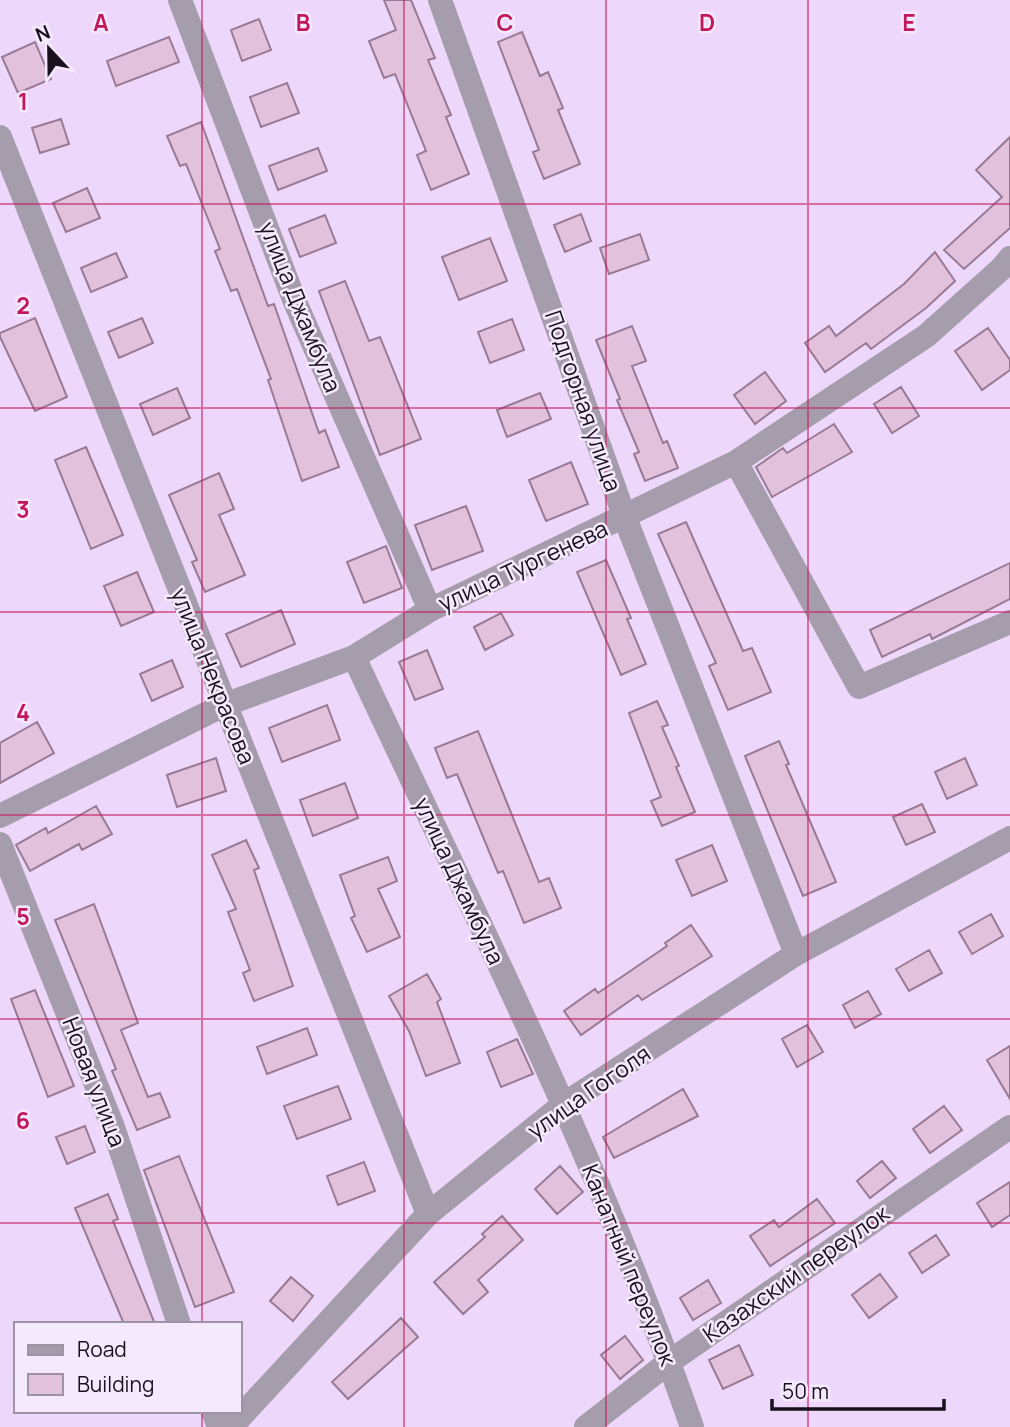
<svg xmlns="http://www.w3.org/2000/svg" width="1010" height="1427" viewBox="0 0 1010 1427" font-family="Manrope,sans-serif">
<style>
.building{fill:#e2c1dd;stroke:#997a94;stroke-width:2}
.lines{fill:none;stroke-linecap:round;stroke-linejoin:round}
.minor{stroke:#a69dac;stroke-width:24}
.grid{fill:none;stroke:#c2185b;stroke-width:2;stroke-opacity:0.55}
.labels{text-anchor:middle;stroke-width:5;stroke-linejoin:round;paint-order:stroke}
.street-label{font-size:23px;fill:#19111e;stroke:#f5e9fe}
.grid-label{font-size:23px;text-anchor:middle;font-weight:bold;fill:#c2185b;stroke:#f5e9fe;stroke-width:5;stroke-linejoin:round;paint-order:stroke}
</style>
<rect width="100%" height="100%" fill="#edd8fb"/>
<!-- building -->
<path class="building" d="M384,0H411L435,58L428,60L451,115L446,117L469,174L431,190L417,155L426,151L395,74L384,78L369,41L396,30Z
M259,19L271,50L242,61L231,30Z
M522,32L540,76L548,72L563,108L558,110L580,164L544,179L533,152L539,150L498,42Z
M169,37L179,62L116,86L107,61Z
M35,42L51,79L18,93L2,57Z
M287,83L299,113L261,127L250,97Z
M61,119L69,144L40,153L32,128Z
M201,122L268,306L274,304L319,433L325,430L339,467L302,481L268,380L271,379L237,289L231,291L215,251L220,249L186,164L180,166L167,136Z
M1010,137V228L964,269L944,250L1002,197L976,170Z
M318,148L327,171L278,190L269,166Z
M87,188L100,218L66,232L53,203Z
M581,214L591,241L565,252L554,225Z
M325,215L336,243L300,257L289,229Z
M640,234L649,260L609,274L600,248Z
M490,238L507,281L459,300L442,257Z
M935,252L955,281L926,308L871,349L866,343L825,372L805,343L829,326L836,336L904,284Z
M116,253L127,277L91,292L81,268Z
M345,281L369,341L380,337L421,439L380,455L319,291Z
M35,318L67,397L35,411L0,337V333Z
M142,318L153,343L119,358L108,332Z
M512,319L524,350L490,363L478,332Z
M632,326L646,361L632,366L663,443L667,441L678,468L645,481L634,454L639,452L617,400L620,399L596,340Z
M988,328L1010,360V370L982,390L955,351Z
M765,372L786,401L755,424L734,395Z
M901,387L919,416L892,433L874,404Z
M177,388L190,418L153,435L140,404Z
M540,393L551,419L507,437L497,410Z
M834,424L852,452L772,497L756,467L783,448L787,453Z
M86,447L123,535L91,549L55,460Z
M571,462L588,504L546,521L529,480Z
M219,473L234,509L219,515L245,575L205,592L192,562L197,560L169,495Z
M466,506L483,551L432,570L415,525Z
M686,522L743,651L752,648L771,692L728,710L709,666L716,663L658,534Z
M386,546L402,588L364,603L347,562Z
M606,560L631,618L627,619L646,664L621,675L577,572Z
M1010,563V599L932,639L930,634L882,657L870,630Z
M137,572L154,612L121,626L104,586Z
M281,610L295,644L241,667L226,634Z
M501,613L513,635L485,650L474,627Z
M427,650L443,689L415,700L399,662Z
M172,660L183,687L152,701L140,674Z
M657,701L668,725L662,727L679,766L676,767L695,812L662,826L651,801L661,797L629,713Z
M327,705L340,740L282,762L269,728Z
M37,722L54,753L0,783V743Z
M478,731L539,882L549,878L561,908L524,923L503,871L498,873L457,774L447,778L435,748Z
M779,741L789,764L786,765L836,882L803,896L745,756Z
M216,758L226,791L177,807L167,775Z
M965,758L977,785L947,799L935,772Z
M345,783L358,818L313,836L300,800Z
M922,804L935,832L906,845L893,817Z
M96,806L112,834L82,850L79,844L30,871L16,845L46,828L48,833Z
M246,840L259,868L254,870L293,986L254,1001L243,973L250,970L228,912L236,909L212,855Z
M712,845L727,881L692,896L676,860Z
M388,857L397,881L378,889L400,937L367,952L351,918L355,916L340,875Z
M94,904L138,1023L121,1030L148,1097L160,1093L170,1117L137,1130L112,1071L116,1069L55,920Z
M991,914L1003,936L972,954L959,932Z
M691,925L712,956L642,1000L638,995L581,1035L564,1011L595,989L598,993L667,946L665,943Z
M929,950L942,973L909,991L896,969Z
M427,974L441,999L437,1002L460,1063L426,1076L409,1031L389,996Z
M35,990L74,1086L48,1097L11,999Z
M868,991L881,1014L855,1028L843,1005Z
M807,1025L823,1052L797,1067L782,1039Z
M307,1028L317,1055L267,1074L257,1047Z
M517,1039L533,1074L501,1087L487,1052Z
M1010,1046V1099L987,1060Z
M338,1086L351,1119L297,1139L284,1106Z
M683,1089L698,1116L614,1158L603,1137Z
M944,1106L962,1130L930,1153L913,1129Z
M85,1126L95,1152L67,1164L56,1137Z
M179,1156L234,1292L195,1307L144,1170Z
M882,1161L896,1178L870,1198L857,1181Z
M364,1162L375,1191L338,1205L327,1176Z
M560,1166L583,1192L557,1214L535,1189Z
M1010,1182V1215L992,1227L977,1203Z
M108,1194L118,1219L113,1221L155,1324H124L75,1208Z
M817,1199L835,1223L770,1266L750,1236L774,1220L779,1227Z
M502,1216L523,1240L478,1280L488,1292L463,1314L434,1282L485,1237L482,1234Z
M936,1235L949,1255L922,1273L909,1253Z
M880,1274L897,1297L869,1318L852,1295Z
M291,1277L313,1296L293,1321L270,1301Z
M708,1280L721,1303L693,1320L680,1298Z
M401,1318L418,1337L348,1399L332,1382Z
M625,1336L643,1360L620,1379L601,1355Z
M739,1345L753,1375L723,1389L709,1360Z"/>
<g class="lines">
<!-- minor -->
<path class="minor" d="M180,0L295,302L430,610
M440,0L625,518L796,954
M0,137L428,1214
M736,462L859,687L1010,622
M354,657C473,911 600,1162 692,1427
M0,816L224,705L354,657L430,610L736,462L926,336L1001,269L1010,258
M0,844L113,1127L179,1324
M213,1411L219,1427
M231,1427L428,1214L564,1104L796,954L1010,838
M586,1427L669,1362L1010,1127"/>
</g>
<!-- grid -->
<path class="grid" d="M202,0V1324M404,0V1427M606,0V1427M808,0V1427M0,204H1010M0,408H1010M0,612H1010M0,815H1010M0,1019H1010M0,1223H1010M202,1411V1427"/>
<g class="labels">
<!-- street labels -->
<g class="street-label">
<text transform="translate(300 307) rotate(68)" y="8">улица Джамбула</text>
<text transform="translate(583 401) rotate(71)" y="8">Подгорная улица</text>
<text transform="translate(523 566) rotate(-25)" y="8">улица Тургенева</text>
<text transform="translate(213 676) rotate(68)" y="8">улица Некрасова</text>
<text transform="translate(459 881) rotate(65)" y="8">улица Джамбула</text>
<text transform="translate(94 1082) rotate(69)" y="8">Новая улица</text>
<text transform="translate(589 1092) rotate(-35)" y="8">улица Гоголя</text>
<text transform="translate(629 1265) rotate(68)" y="8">Канатный переулок</text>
<text transform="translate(796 1274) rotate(-35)" y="8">Казахский переулок</text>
</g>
</g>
<g class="grid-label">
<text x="101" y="31">A</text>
<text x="303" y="31">B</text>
<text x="505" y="31">C</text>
<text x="707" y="31">D</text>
<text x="909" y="31">E</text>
<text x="23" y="110">1</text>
<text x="23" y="314">2</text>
<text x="23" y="518">3</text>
<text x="23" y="721">4</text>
<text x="23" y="925">5</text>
<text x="23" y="1129">6</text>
</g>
<!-- legend -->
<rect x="14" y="1322" width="228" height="91" fill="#f5e9fe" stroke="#9d93a4" stroke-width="2"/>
<rect x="28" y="1345" width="35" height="10" fill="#a69dac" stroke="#9d93a4" stroke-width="2"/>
<text x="77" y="1357" font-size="21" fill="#19111e">Road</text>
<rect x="28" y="1374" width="35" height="21" fill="#e2c1dd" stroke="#9d93a4" stroke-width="2"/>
<text x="77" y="1392" font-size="21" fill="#19111e">Building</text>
<!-- north arrow -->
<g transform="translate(49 49) rotate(338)" stroke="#f5e9fe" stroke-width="5" paint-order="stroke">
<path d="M0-5L12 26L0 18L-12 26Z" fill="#19111e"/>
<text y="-10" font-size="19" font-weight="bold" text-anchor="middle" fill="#19111e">N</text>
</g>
<!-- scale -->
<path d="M772 1399v10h172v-10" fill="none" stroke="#19111e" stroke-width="3.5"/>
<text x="782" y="1399" font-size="21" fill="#19111e" stroke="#f5e9fe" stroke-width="5" paint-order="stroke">50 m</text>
</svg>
